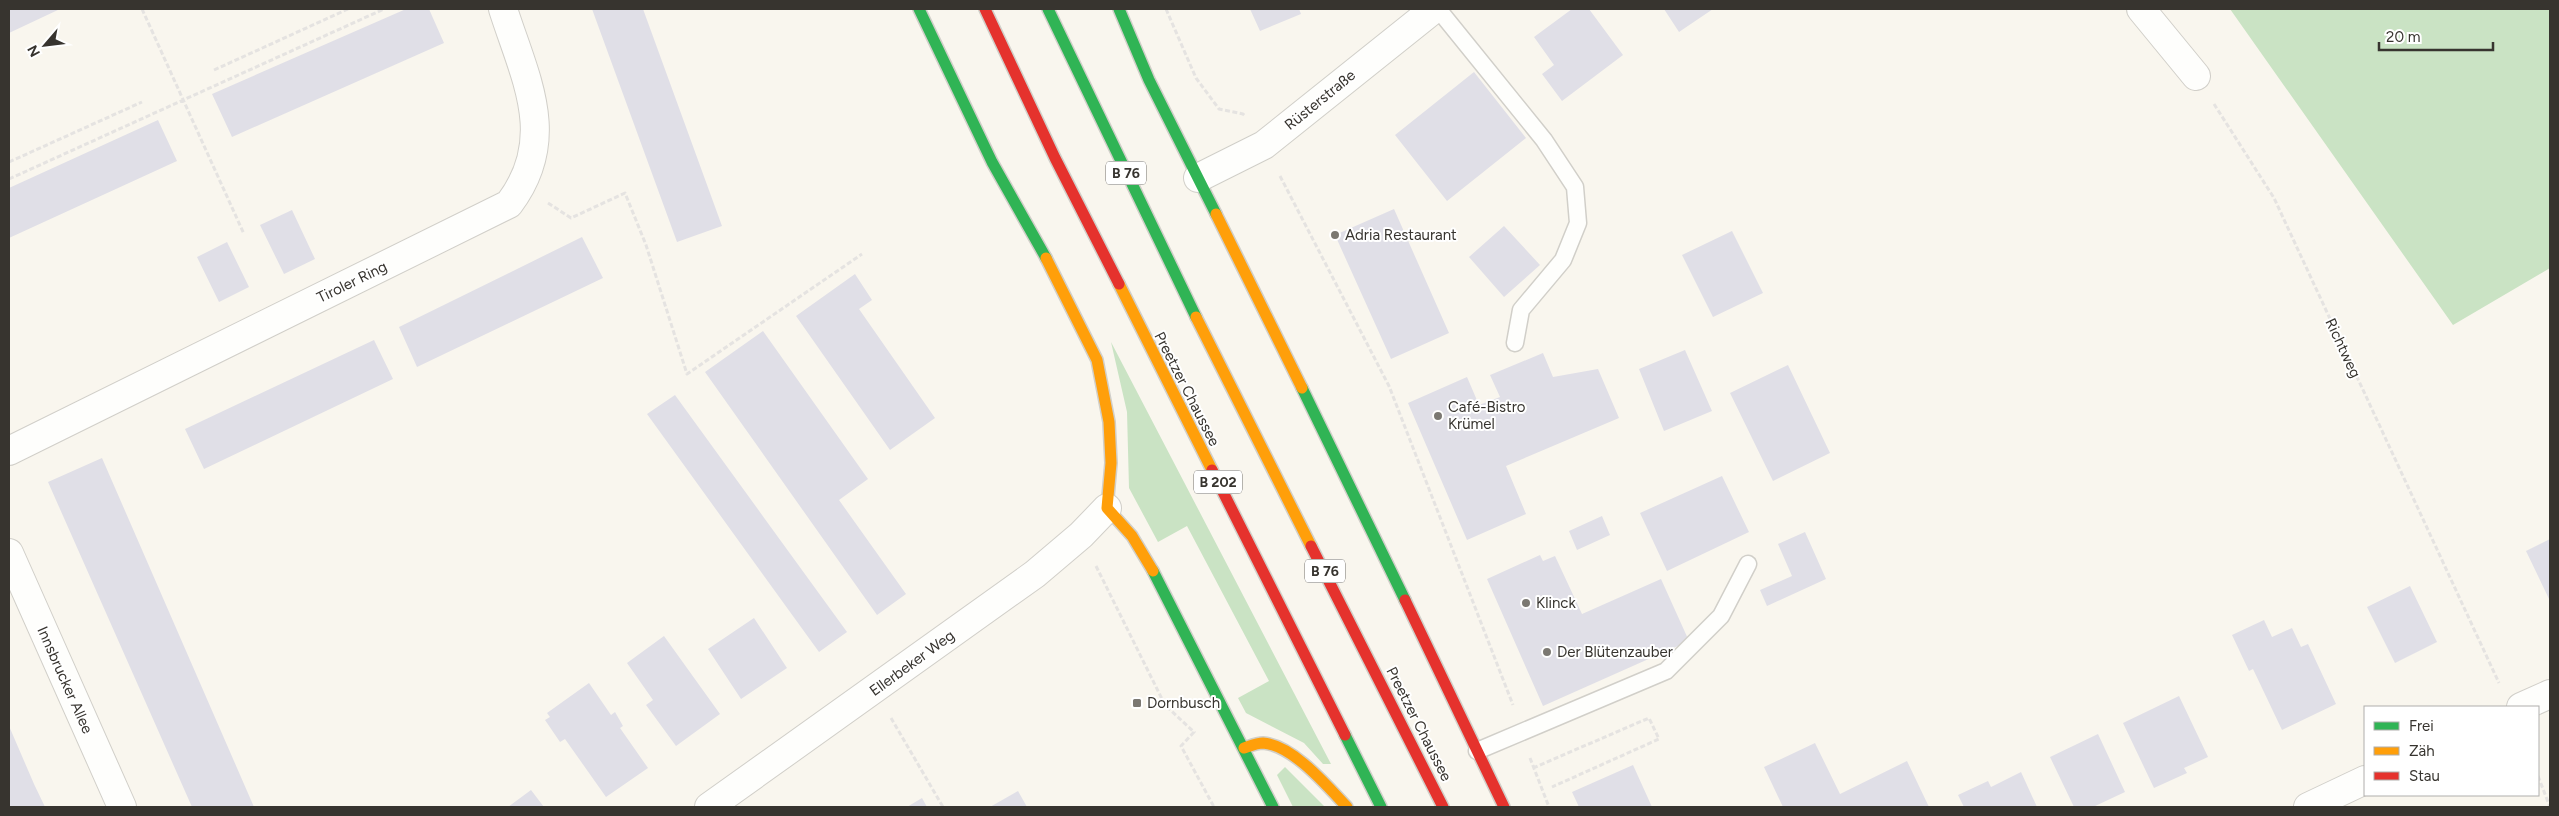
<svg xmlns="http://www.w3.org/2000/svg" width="2559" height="816" viewBox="0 0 2559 816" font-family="Figtree,sans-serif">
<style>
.green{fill:#cae3c4}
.building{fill:#e0dfe7}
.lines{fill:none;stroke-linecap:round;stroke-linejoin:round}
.lane-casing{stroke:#d1cfc9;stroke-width:19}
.street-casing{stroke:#d1cfc9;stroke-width:30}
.fast-casing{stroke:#d1cfc9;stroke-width:14}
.slow-casing{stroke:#d1cfc9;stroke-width:14}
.jam-casing{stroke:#d1cfc9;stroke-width:14}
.path{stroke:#e5e3e1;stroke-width:3;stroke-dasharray:5 2.5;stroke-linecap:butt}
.lane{stroke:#fefefc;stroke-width:16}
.street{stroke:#fefefc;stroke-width:28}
.fast{stroke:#30b455;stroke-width:11}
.slow{stroke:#ff9f0a;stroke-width:11}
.jam{stroke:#e5322d;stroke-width:11}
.poi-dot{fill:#7b7872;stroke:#fff;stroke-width:2}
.labels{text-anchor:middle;stroke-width:4;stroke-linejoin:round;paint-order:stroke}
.shield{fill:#fff;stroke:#73716d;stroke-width:1}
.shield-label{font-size:14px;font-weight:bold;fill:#37342f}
.street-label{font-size:15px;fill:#37342f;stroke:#fff}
.poi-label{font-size:15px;fill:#37342f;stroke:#fff;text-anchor:start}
</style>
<rect width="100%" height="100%" fill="#f9f6ee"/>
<!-- green -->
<path class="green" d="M2230,9H2550V268L2453,325Z
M1111,342L1331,764H1323L1304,743L1246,713L1238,698L1269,681L1187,526L1158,542L1129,488L1127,412Z
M1285,767L1325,807H1293L1277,775Z"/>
<!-- building -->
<path class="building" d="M9,9H60L9,33Z
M406,9H429L444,43L232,137L212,94Z
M592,9H643L722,226L677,242Z
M1250,9H1299L1301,14L1260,31Z
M1572,9H1589L1623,55L1562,101L1542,74L1554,65L1534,37Z
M1664,9H1713L1679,32Z
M1474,72L1526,138L1447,201L1395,135Z
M158,120L177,161L9,238V188Z
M1394,209L1449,333L1391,359L1335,235Z
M292,210L315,259L284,274L260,225Z
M1504,226L1540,265L1504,297L1469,257Z
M1732,231L1763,293L1713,317L1682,255Z
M582,237L603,278L417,367L399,327Z
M227,242L249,287L219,302L197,257Z
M855,274L872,300L859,309L935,418L890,450L796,316Z
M763,331L868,479L839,500L906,594L877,615L705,372Z
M374,340L393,379L204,469L185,429Z
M1685,350L1712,411L1664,431L1639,369Z
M1543,353L1553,377L1598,369L1619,418L1506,466L1526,514L1467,540L1408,403L1467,377L1479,405L1500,397L1490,375Z
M1788,365L1830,453L1773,481L1730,393Z
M675,395L847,632L819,652L647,414Z
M102,458L254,807H192L48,482Z
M1722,476L1749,532L1667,571L1640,513Z
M1602,516L1610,535L1577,550L1569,531Z
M1805,532L1826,579L1767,606L1760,590L1792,576L1778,544Z
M2550,539V601L2526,551Z
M1540,555L1543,561L1555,556L1582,614L1661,579L1689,641L1543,706L1487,579Z
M2410,586L2437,642L2395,663L2367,607Z
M754,618L787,668L741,699L708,649Z
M2264,620L2272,637L2292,628L2301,647L2308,644L2336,704L2282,730L2253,669L2249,671L2232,635Z
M664,636L720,714L676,746L646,705L653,700L627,663Z
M589,683L611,715L615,712L623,726L620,728L648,768L606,797L565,739L560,742L545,720L550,717L547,713Z
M2179,696L2208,757L2184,768L2187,773L2154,788L2123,723Z
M9,726L34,784L45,807H9Z
M2098,734L2125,792L2093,807H2074L2050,757Z
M1815,743L1840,794L1907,761L1929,807H1783L1764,767Z
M1633,765L1652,807H1579L1572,792Z
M2021,772L2037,807H1964L1958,795L1988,781L1991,787Z
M531,790L544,807H508Z
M1018,791L1027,807H990Z
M922,798L927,807H907Z"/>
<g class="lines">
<defs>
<path id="lane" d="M1438,9L1544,140L1575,187L1578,223L1563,260L1521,310L1515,343
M1477,751L1666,671L1721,616L1748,564"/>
<path id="street" d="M2141,9L2196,76
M1198,178L1264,145L1434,9
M9,451L509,204C559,138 525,78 503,9
M9,553L122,807
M2521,707L2550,694
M709,807L1035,574L1081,535L1107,508
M2308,807L2365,780"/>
<path id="fast" d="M919,9L992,162L1046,258
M1048,9L1196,317
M1119,9L1149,80L1216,214
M1302,388L1405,600
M1153,571L1273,807
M1345,735L1381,807"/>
<path id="slow" d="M1216,214L1302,388
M1046,258L1097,360L1109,422L1111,463L1107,508L1132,536L1153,571
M1119,284L1212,470
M1196,317L1311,546
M1244,748C1250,746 1257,743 1263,743C1293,745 1328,787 1347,807"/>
<path id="jam" d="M985,9L1055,158L1119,284
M1212,470L1345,735
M1311,546L1443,807
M1405,600L1504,807"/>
</defs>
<!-- lane casing -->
<use href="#lane" class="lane-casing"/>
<!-- street casing -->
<use href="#street" class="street-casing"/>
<!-- fast casing -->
<use href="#fast" class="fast-casing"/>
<!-- slow casing -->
<use href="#slow" class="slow-casing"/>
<!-- jam casing -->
<use href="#jam" class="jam-casing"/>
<!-- path -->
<path class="path" d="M142,9L244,234
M1166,9L1196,78L1219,109L1243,114L1245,116
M214,70L348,9
M2214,104L2274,198L2499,683
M9,162L142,102
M1280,176L1389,386L1513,705
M9,179L384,9
M548,203L571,218L625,193L646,245L687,374L862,254
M1096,566L1165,705L1195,733
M891,718L943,807
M1194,732L1181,746L1214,807
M1530,758L1549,807
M1533,768L1649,718L1659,739L1552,787
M2538,776L2550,807"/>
<!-- lane -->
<use href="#lane" class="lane"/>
<!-- street -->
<use href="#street" class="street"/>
<!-- fast -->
<use href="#fast" class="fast"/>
<!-- slow -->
<use href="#slow" class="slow"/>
<!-- jam -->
<use href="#jam" class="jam"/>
</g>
<!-- markers -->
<g class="poi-dot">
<circle cx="1335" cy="235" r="5"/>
<circle cx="1438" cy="416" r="5"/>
<circle cx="1526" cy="603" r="5"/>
<circle cx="1547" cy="652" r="5"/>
<rect x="1132" y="698" width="10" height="10" rx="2.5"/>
</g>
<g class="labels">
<!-- shield labels -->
<g class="shield">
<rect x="1106" y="161.5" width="40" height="23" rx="4"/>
<rect x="1194" y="470.5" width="48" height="23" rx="4"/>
<rect x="1305" y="559.5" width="40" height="23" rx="4"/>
</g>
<g class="shield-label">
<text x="1126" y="178">B 76</text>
<text x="1218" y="487">B 202</text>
<text x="1325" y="576">B 76</text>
</g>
<!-- street labels -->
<g class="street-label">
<text transform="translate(1320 100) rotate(-39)" y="5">Rüsterstraße</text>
<text transform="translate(352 282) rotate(-26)" y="5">Tiroler Ring</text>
<text transform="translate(2343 348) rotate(65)" y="5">Richtweg</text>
<text transform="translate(1187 389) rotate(63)" y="5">Preetzer Chaussee</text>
<text transform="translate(912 663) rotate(-36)" y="5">Ellerbeker Weg</text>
<text transform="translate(65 680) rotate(66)" y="5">Innsbrucker Allee</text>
<text transform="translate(1419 724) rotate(63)" y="5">Preetzer Chaussee</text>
</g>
<!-- poi labels -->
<g class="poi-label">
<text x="1345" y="240">Adria Restaurant</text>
<text x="1448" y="412">Café-Bistro<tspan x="1448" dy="17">Krümel</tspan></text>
<text x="1536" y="608">Klinck</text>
<text x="1557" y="657">Der Blütenzauber</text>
<text x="1147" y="708">Dornbusch</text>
</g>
</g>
<!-- border -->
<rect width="2559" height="816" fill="none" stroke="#37342f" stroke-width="20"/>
<!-- legend -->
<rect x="2364" y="706" width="175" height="90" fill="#ffffff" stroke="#afaeac"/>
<rect x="2374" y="722" width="25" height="8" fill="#30b455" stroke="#afaeac"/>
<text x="2409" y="731" font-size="15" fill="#37342f">Frei</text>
<rect x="2374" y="747" width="25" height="8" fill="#ff9f0a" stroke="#afaeac"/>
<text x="2409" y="756" font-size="15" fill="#37342f">Zäh</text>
<rect x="2374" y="772" width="25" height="8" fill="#e5322d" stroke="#afaeac"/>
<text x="2409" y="781" font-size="15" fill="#37342f">Stau</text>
<!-- north arrow -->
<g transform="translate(45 45) rotate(242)" stroke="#ffffff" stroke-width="4" paint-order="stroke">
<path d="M0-4L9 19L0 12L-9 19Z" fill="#37342f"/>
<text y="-8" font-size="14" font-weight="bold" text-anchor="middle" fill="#37342f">N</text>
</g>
<!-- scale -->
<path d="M2379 42v8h114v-8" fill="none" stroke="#37342f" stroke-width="2.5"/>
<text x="2386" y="42" font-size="15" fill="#37342f" stroke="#ffffff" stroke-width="4" paint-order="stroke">20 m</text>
</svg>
